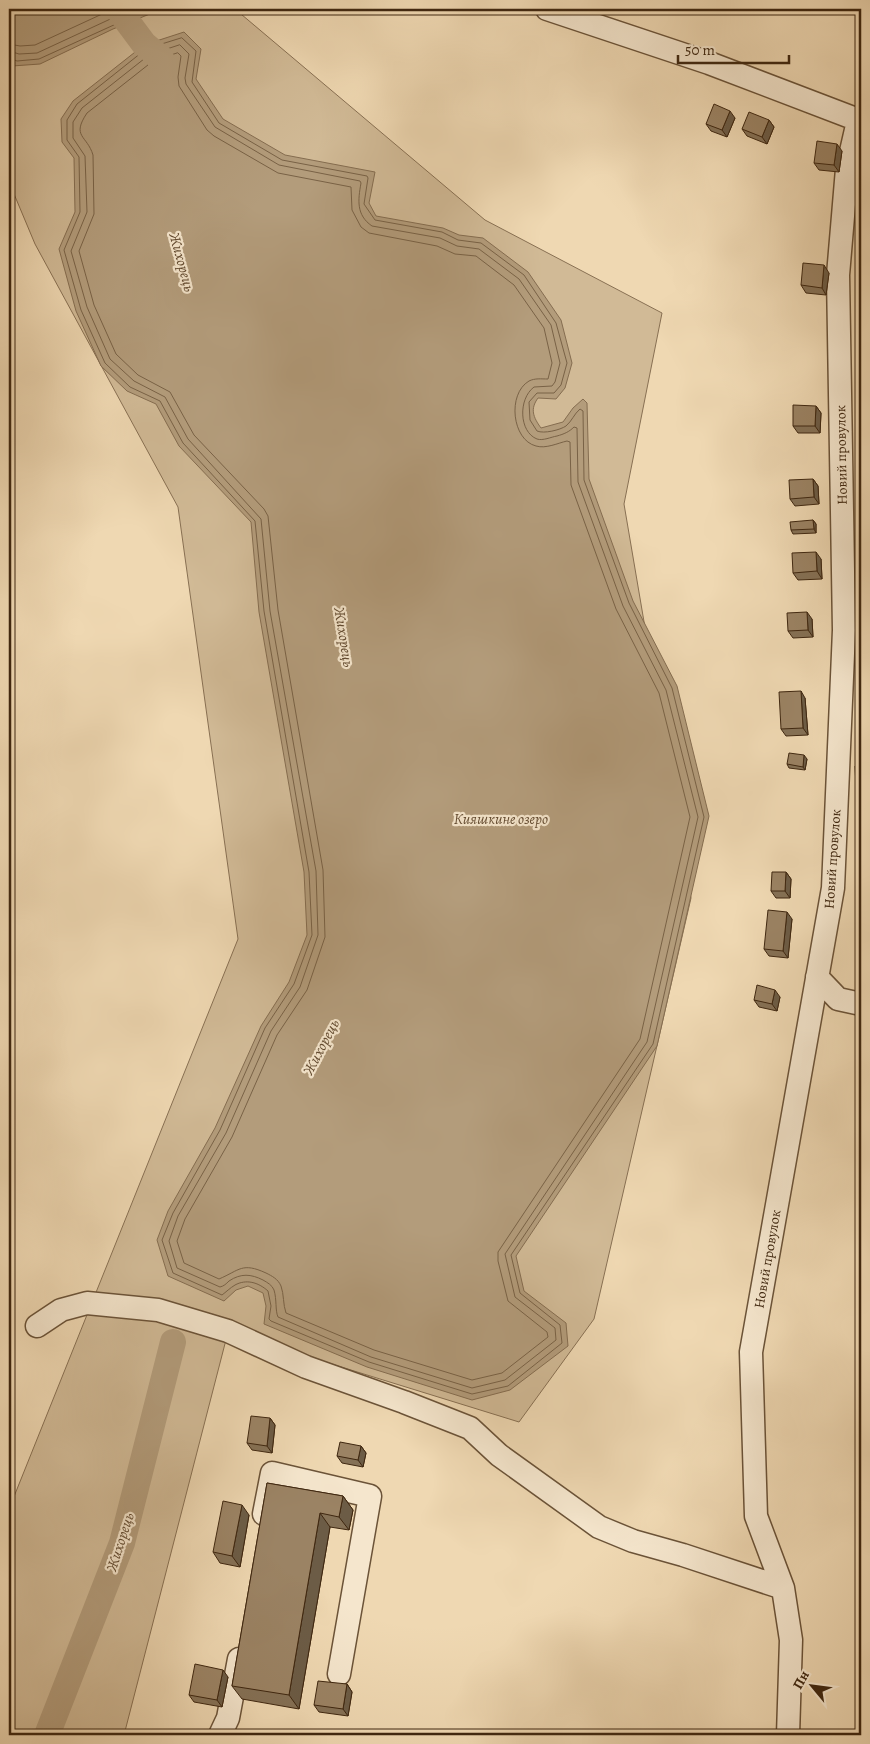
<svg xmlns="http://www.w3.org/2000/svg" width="870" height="1744" viewBox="0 0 870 1744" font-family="Alegreya,serif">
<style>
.green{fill:#d1ba96;stroke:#887053}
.water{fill:#b39c7b;stroke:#856d50}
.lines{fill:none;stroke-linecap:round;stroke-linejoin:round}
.shore{stroke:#796246;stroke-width:1}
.river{stroke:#b39c7b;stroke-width:26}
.minor-casing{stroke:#6b5338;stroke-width:25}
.minor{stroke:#f5e6cd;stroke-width:22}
.wall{fill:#857156;stroke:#3f2710}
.shaded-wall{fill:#6c5c46;stroke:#3f2710}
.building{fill:#9b8364;stroke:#3f2710}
.labels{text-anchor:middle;stroke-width:4.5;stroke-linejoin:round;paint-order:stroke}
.street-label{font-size:14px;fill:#3f2710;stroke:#f5e6cd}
.water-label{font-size:15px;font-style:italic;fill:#624a30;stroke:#f5e6cd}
</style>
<rect width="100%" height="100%" fill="#efd8b2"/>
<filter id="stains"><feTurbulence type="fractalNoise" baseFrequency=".004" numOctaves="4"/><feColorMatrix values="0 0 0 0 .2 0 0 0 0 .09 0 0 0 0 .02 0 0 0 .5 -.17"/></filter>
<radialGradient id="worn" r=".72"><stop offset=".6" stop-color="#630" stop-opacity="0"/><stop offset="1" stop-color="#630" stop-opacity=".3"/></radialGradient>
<!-- green -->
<path class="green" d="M9,9H235L485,220L662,313L624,504L691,898L594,1319L519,1422L228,1332L124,1735H9V1509L238,939L178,507L35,244L9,182Z"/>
<!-- water -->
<path class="water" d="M9,9H162L113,29L40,64L12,66L9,56Z
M184,32L201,49L196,79L223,119L285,155L375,172L369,203L376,216L443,228L459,235L483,238L528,272L561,320L572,363L565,388L556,399L538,398C530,409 533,417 541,428L563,422L573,408L583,399L587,403L589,479L633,601L677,686L709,816L657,1046L516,1256L524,1291L566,1323L568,1346L510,1390L472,1400L367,1367L264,1324L266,1306L263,1293L248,1286L236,1290L224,1301L168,1276L157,1240L168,1211L215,1128L261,1026L289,982L307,935L304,872L259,612L251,522L179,446L156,404L127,391L101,366L76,311L59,249L75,212L74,158L62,142L61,119L73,101L144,45Z"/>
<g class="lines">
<!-- shore -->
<path class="shore" d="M182,38L196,51L192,82L219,123L282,160L367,176L368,178L364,204L375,220L442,232L458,240L481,243L524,275L556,323L567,363L561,385L554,393H537L529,402L530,420L537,431C544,434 560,430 566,426C572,421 574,414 580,409L583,411L584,480L629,603L672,688L704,817L653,1044L511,1255L520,1293L560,1325L562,1343L508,1386L472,1394L369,1362L271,1321L269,1319L271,1306L268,1291C258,1282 246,1279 235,1285C230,1288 226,1292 222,1295L173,1273L162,1240L173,1213L220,1130L265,1028L294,984L312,935L309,872L264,611L255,521L183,443L160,401L130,387L105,363L81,310L64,250L80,212L79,157L67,140V120L77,104L146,49Z
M9,44L20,46L35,45L113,9
M180,45L189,54L185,78L186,84L215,127L279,165L360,181L361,183C358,200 356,215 372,226L440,238L457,246L479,249L519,279L551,325L560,363L555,382L552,386L534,387C518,399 519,432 537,439C543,441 551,437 557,436C564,434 569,432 574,427L577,428L578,482L623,606L666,690L698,817L647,1042L505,1254L515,1297L555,1328L556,1340L505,1380L472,1388L371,1357L278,1317C275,1310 277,1300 274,1290C272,1285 268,1283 263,1280C251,1274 241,1273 229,1281C226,1284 224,1286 220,1287L177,1268L169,1241L178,1216L226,1133L271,1031L300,987L318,935L316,871L270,611L261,519L188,439L165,397L134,381L110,359L87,307L71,251L87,212L85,156L73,138V122L82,108L149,55Z
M9,51L19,54L37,53L132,9
M178,53L181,56L178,77L179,86L207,130L214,136L278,173L351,187L352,210L361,227L369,233L437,246L455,254L476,256L514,285L544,328L552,363L548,379C541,379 535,378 529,381C507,394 512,440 536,446C546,449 558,443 567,441L570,442L571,485L616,609L659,693L690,817L640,1039L498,1252V1261L508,1301L547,1332L548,1337L502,1373L472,1380L374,1350L286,1313C283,1305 284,1294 281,1286C278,1279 272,1276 266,1273C242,1262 240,1270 219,1279L184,1263L177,1241L185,1219L232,1137L277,1035L307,990L325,937L323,870L278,610L268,516L264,509L194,435L170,392L138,375L116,354L94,305L79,251L94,214L93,155C87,135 71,137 87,113L153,61Z
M9,58L17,61L39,59L149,9"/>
<!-- river -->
<path class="river" d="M118,9L144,44L161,58V72
M47,1735L122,1543L173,1342"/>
<defs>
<path id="minor" d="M547,9L709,63L861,121
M817,977L838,999L861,1004
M37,1326L61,1310L87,1303L158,1310L228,1331L306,1367L404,1402L470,1428L499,1455L599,1527L633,1541L683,1555L783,1588
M264,1514L272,1473L370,1496L339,1674
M220,1735L228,1718L239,1659
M788,1735L791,1640L783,1588L756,1516L751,1352L833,888L844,630L838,275L847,169L858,121"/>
</defs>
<!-- minor casing -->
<use href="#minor" class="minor-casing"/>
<!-- minor -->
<use href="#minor" class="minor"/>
</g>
<!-- wall -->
<path class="wall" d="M735,118L727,137L711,131L706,124Z
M769,120L774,127L767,144L747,136L742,129Z
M842,151L839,172L819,170L814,163Z
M829,273L826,295L806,293L801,285Z
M816,406L821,413L820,433H798L793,426Z
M813,479L818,486L819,504L795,506L790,499Z
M813,520L816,524V533L793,534L791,530Z
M821,559L822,579L798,580L793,573Z
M812,619L813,637L793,638L788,631Z
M805,698L808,735L786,736L781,729Z
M807,759L805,770L789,768L787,764Z
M861,766V793L856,786Z
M786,872L791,879L790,898H776L771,891Z
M792,919L788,958L769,956L764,949Z
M780,997L777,1011L759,1007L754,1000Z
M270,1418L275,1425L272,1453L252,1450L247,1443Z
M361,1446L366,1453L363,1467L342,1463L337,1456Z
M267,1483L343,1496L353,1510L349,1530L330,1527L299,1709L242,1699L232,1686Z
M249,1515L240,1567L220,1563L213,1552Z
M228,1677L222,1707L194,1702L189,1695Z
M347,1684L352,1692L348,1716L319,1712L314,1705Z"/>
<!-- shaded-wall -->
<path class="shaded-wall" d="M730,111L735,118L727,137L722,130Z
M769,120L774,127L767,144L762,137Z
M837,144L842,151L839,172L834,165Z
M824,265L829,273L826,295L822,288Z
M816,406L821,413L820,433L815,426Z
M813,479L818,486L819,504L814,497Z
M813,520L816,524V533L814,529Z
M816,552L821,559L822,579L817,571Z
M807,612L812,619L813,637L808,630Z
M801,691L805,698L808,735L803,728Z
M804,755L807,759L805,770L803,767Z
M786,872L791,879L790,898L785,891Z
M787,912L792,919L788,958L783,951Z
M775,990L780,997L777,1011L772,1004Z
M270,1418L275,1425L272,1453L267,1446Z
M361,1446L366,1453L363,1467L358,1460Z
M343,1496L353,1510L349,1530L339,1517Z
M242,1505L249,1515L240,1567L232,1556Z
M320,1513L330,1527L299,1709L289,1695Z
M223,1670L228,1677L222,1707L217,1700Z
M347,1684L352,1692L348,1716L343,1709Z"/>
<!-- building -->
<path class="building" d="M714,104L730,111L722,130L706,124Z
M749,112L769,120L762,137L742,129Z
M817,141L837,144L834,165L814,163Z
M803,263L824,265L822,288L801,285Z
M859,403H861V415H858Z
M793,405L816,406L815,426H793Z
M861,428V445L859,444Z
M813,479L814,497L790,499L789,480Z
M813,520L814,529L791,530L790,522Z
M816,552L817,571L793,573L792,553Z
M807,612L808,630L788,631L787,613Z
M801,691L803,728L781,729L779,692Z
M789,753L804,755L803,767L787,764Z
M855,766H861V786H856Z
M772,872H786L785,891H771Z
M768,910L787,912L783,951L764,949Z
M757,985L775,990L772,1004L754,1000Z
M251,1416L270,1418L267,1446L247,1443Z
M340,1442L361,1446L358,1460L337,1456Z
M267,1483L343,1496L339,1517L320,1513L289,1695L232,1686Z
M223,1501L242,1505L232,1556L213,1552Z
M195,1664L223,1670L217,1700L189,1695Z
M318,1681L347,1684L343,1709L314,1705Z"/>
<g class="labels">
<!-- street labels -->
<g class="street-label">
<text transform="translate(841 455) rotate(-91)" y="5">Новий провулок</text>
<text transform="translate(832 859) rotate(-86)" y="5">Новий провулок</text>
<text transform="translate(767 1259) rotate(-80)" y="5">Новий провулок</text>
</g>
<!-- water labels -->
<g class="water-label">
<text transform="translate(182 262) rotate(75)" y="5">Жихорець</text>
<text transform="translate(344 637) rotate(81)" y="5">Жихорець</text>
<text x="501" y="824">Кияшкине озеро</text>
<text transform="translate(321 1047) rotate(-62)" y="5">Жихорець</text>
<text transform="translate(120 1542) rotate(-72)" y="5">Жихорець</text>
</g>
</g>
<!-- margin -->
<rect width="870" height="1744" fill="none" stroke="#efd8b2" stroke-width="30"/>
<rect x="10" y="10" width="850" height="1724" fill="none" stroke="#3f2710" stroke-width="2.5"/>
<rect x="15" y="15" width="840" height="1714" fill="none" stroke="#3f2710"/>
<!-- north arrow -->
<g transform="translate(812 1686) rotate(299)" stroke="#f5e6cd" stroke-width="4" paint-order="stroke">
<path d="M0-4L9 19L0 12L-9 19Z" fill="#3f2710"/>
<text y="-8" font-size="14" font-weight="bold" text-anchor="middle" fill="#3f2710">Пн</text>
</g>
<!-- scale -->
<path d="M678 55v8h111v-8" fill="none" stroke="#3f2710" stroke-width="2.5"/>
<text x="685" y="55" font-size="15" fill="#3f2710" stroke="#f5e6cd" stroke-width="4" paint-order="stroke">50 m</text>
<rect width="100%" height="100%" filter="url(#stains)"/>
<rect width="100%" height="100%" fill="url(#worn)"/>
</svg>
